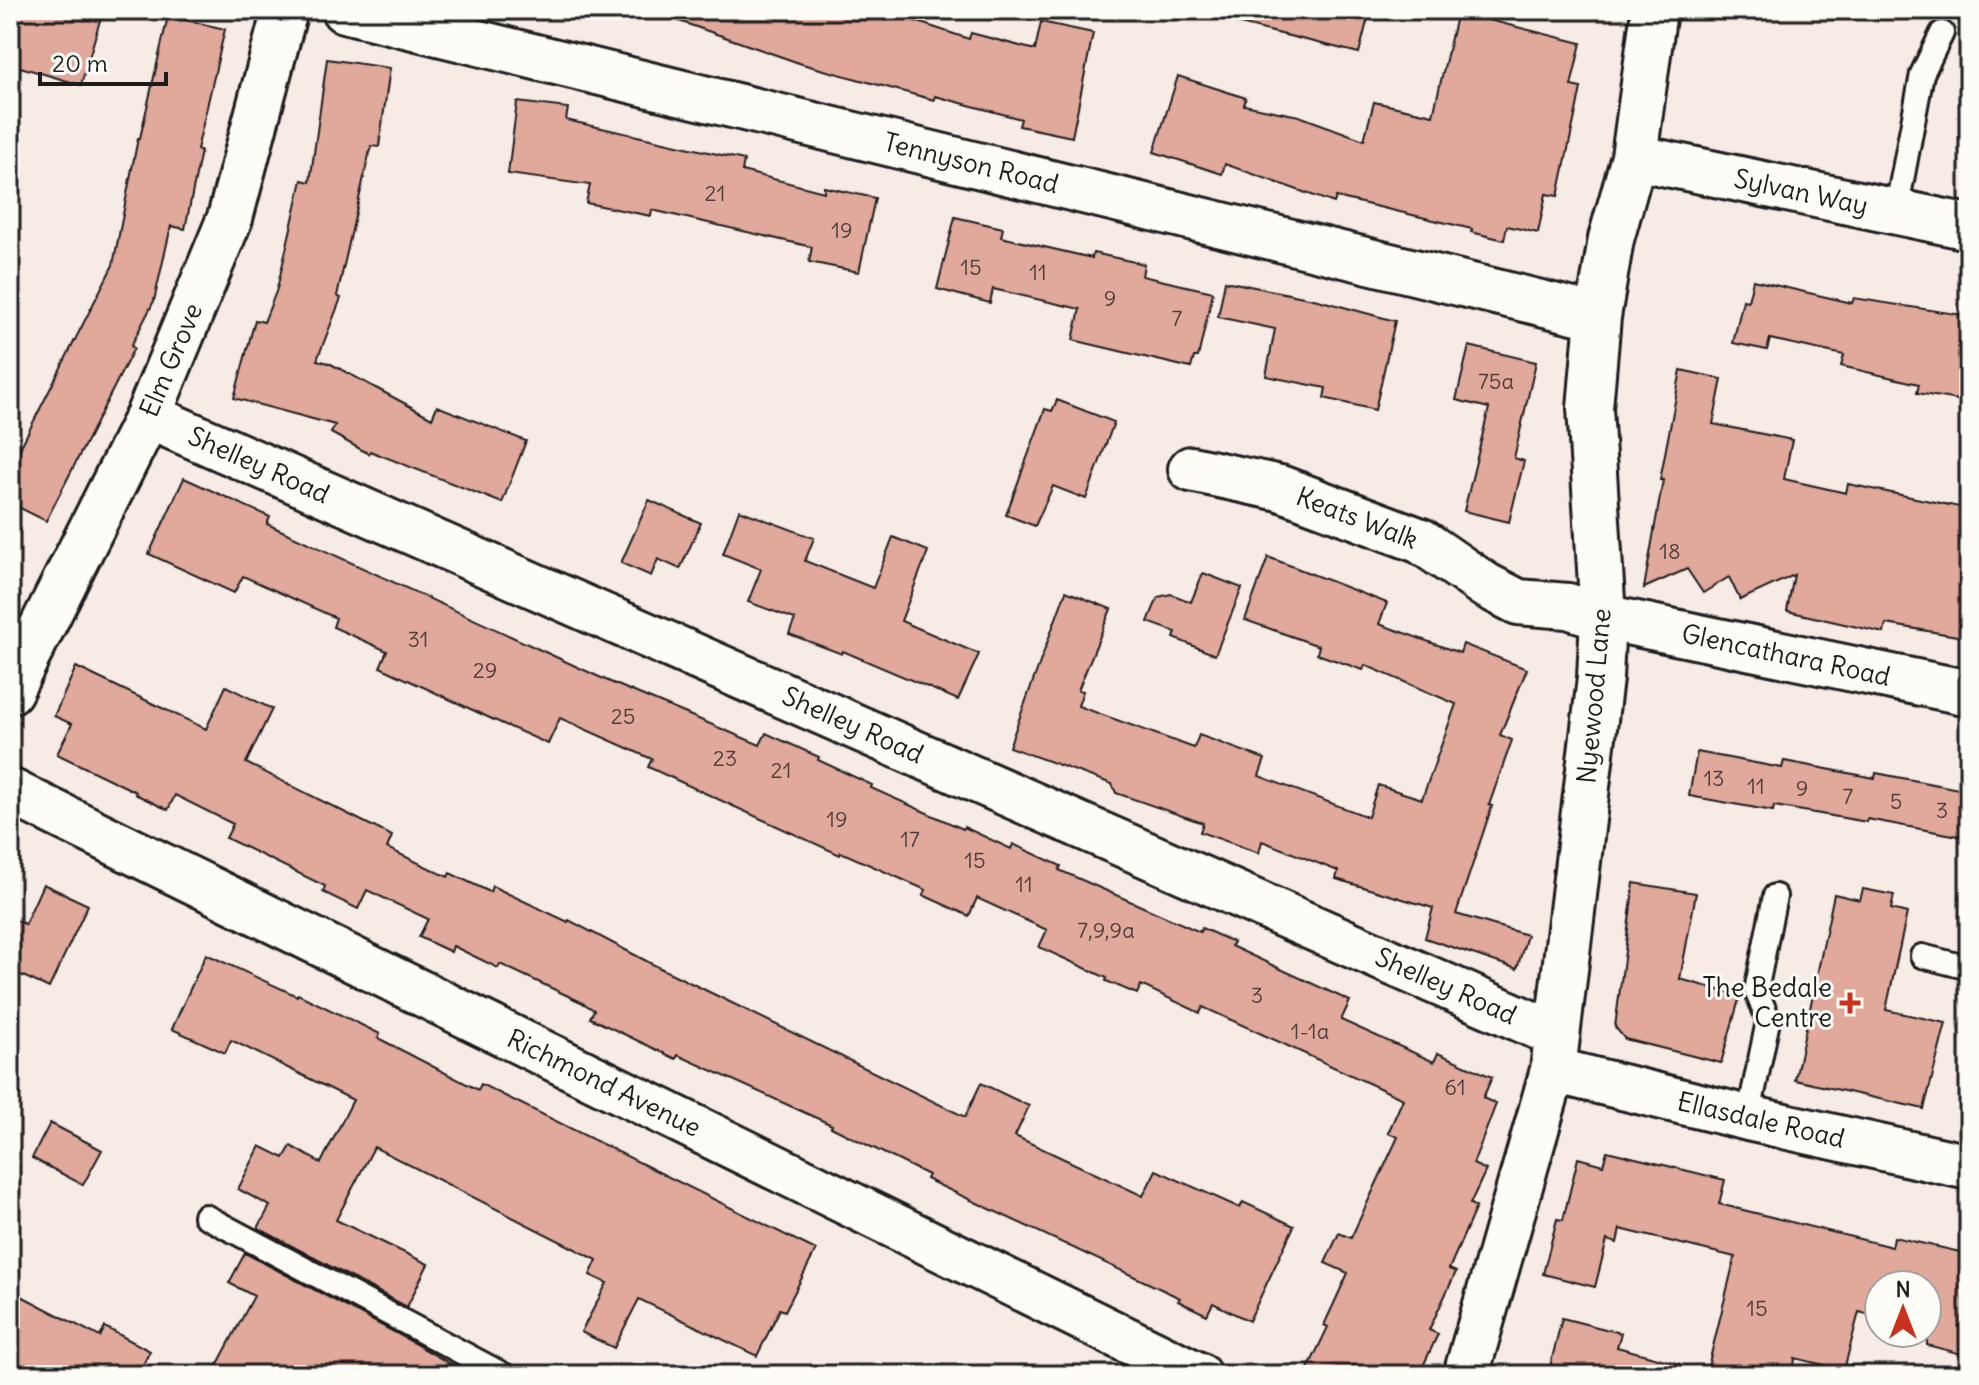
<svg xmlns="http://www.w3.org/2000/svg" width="1979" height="1385" viewBox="0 0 1979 1385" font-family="Delius,sans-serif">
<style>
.building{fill:#e1a89c;stroke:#1c1c1c;stroke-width:2}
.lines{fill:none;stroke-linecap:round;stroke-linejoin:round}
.service-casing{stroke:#1c1c1c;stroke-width:28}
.minor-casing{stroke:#1c1c1c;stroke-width:50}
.service{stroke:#fdfcf7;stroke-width:22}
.minor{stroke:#fdfcf7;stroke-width:44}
.poi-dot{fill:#c8321e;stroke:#fdfcf7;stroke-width:3}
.labels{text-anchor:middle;stroke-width:6;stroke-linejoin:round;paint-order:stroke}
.number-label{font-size:22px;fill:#4d3f3c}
.street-label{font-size:26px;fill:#1c1c1c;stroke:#fdfcf7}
.poi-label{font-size:26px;fill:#1c1c1c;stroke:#fdfcf7;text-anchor:end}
</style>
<rect width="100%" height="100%" fill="#f7ebe5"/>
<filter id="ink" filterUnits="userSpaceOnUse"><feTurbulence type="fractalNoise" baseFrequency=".0125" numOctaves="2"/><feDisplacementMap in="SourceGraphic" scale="16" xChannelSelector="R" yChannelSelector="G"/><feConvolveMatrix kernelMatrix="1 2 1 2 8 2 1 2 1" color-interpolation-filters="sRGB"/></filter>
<g filter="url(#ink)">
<!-- building -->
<path class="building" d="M10,10H103L81,85L10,64Z
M663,10H871L906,18L969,39L971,33L1035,50L1041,22L1093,33L1072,137L1019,126L1021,119L935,96L934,100L802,64L662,15Z
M1238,10H1370L1359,53L1236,23Z
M1457,12L1581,43L1571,86L1581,88L1558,196L1546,194L1538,233L1507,226L1504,240L1471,232L1472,229L1336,197L1334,203L1225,164L1222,174L1154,152L1178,76L1246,98L1244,105L1299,116L1364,140L1374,102L1433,115Z
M168,16L225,29L197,150L201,151L185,229L171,226L154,301L131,346L134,348L46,521L10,503V468L113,265L138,138H140Z
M327,59L390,68L379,147L371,146L337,296L341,298L317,360L329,363L432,418L437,406L526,441L502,503L370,451L369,454L331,433L335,425L234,398L255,320L264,322L277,289L302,180L310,182Z
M517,102L568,108L566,120L744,160L742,171L824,192V187L875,198L859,272L809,262L812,247L652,210L651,216L586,203L590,185L508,174Z
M955,217L1003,228L1001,237L1092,258L1093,253L1144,264L1142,276L1213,292L1198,357H1194L1191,368L1073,340L1080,309L993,289L990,303L937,289Z
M1753,280L1852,303L1854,298L1969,316V402L1917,393L1919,384L1841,366L1844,355L1770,339L1767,350L1733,343L1743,300L1748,301Z
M1225,281L1318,300L1395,321L1375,410L1324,398L1326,388L1266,376L1275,329L1218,317Z
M1469,346L1536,362L1514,458L1524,461L1509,522L1464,511L1489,408L1456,400Z
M1681,370L1722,379L1713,424L1792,440L1784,479L1846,493L1848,484L1969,509V638L1886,624L1884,633L1787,611L1794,575L1740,600L1729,577L1703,593L1687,569L1644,588L1663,480H1660Z
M1057,400L1114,422L1086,499L1053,486L1035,526L1006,515L1045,409L1052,411Z
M184,478L270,517L267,524L608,681L760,745L766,733L819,757L818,760L872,785L871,788L963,829L964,827L1011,849L1013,844L1061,866L1059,870L1200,932L1202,928L1233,942L1231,946L1350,1001L1341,1020L1434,1062L1438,1053L1492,1077L1483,1098L1496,1104L1473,1164L1486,1170L1470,1204L1476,1207L1449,1269L1456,1272L1429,1330L1438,1334L1419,1375H1305L1328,1327L1324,1325L1348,1273L1325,1263L1339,1233L1351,1238L1398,1137L1388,1133L1403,1099L1203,1007L1200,1013L1141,985L1137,994L1106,981L1107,978L1039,947L1047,930L977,898L969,916L923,895L926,890L841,852L840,855L648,767L652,759L560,718L548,744L492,719L380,667L387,651L333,627L336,618L243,576L234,593L149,554Z
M649,500L701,523L680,569L658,559L651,576L621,563Z
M739,510L814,538L805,561L873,588L893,537L928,551L901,621L979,654L958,700L843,651L842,654L789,634L795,619L748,602L761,569L723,554Z
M1268,557L1387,603L1379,624L1460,653L1463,644L1527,669L1500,735L1512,740L1489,805L1492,806L1456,914L1527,935L1517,969L1425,938L1433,908L1336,879L1338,871L1262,841L1259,853L1200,832L1203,823L1116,793L1112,784L1009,747L1066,591L1111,609L1078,690L1083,691L1078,706L1194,748L1199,735L1265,759L1259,776L1368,817L1378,785L1422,799L1456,704L1365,665L1363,670L1317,654L1319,646L1245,620Z
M1203,573L1242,588L1215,655L1174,638L1176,632L1148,622L1158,597L1171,594L1191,602Z
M76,667L206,729L226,686L272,709L246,763L392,836L387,848L448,877L450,873L490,892L492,886L568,922L569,920L652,964L965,1117L981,1083L1029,1106L1015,1136L1143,1196L1156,1170L1240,1208L1243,1202L1294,1226L1249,1321L1213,1303L1207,1315L1178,1301L1180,1298L926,1179L928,1175L831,1127L832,1125L678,1055L676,1059L590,1018L594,1010L581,1002L500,964L498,968L453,946L451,952L419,937L428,919L367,890L358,909L323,892L325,886L226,838L233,824L175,795L168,810L135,794L136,792L57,754L72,724L54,716Z
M1697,752L1782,768L1784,761L1875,778L1876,773L1969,791V838L1867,819V822L1774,806L1773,811L1689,796Z
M1634,883L1696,893L1680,979L1740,996L1721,1063L1625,1039L1615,1027Z
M43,884L88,905L49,988L10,970V918L25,924Z
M1863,889L1894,895L1891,909L1907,913L1886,1010L1946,1023L1924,1109L1795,1080L1834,894L1860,900Z
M206,954L297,996L298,994L380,1034L378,1038L478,1090L481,1084L816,1250L785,1311L780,1309L757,1356L639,1299L614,1348L581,1332L607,1283L590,1275L597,1260L374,1147L336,1220L428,1264L407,1307L258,1228L270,1206L238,1189L260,1146L284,1158L291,1146L321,1163L353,1100L231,1040L225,1053L172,1029Z
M50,1123L102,1150L83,1185L32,1158Z
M1607,1151L1725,1180L1719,1204L1892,1247L1894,1237L1969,1254V1356L1927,1345V1285H1879V1317L1859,1312L1844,1370L1795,1358L1793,1375H1706L1735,1257L1620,1229L1617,1243L1607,1240L1595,1287L1543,1274L1557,1219L1563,1220L1578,1158L1603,1165Z
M245,1253L394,1332L470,1375H212L254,1296L229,1283Z
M10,1290L100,1337L105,1327L150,1351L138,1375H10Z
M1562,1318L1621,1333L1617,1347L1680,1364L1679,1375H1548Z"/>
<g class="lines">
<defs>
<path id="service" d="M1896,212L1922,74L1942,33
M1922,956L1969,968
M1748,1118L1767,1026L1768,1018L1756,991L1775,896
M205,1216L504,1375"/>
<path id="minor" d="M344,10L1598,317
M1634,157L1969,227
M148,416L1557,1035
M1191,469L1280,488L1421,541L1485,585L1518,602L1568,606L1603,617L1969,693
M10,691L148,416L230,218L285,10
M10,791L1198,1375
M1553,1070L1748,1118L1969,1167
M1466,1375L1553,1070L1600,678L1603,617L1590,408L1598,317L1611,239L1634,157L1654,10"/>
</defs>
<!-- service casing -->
<use href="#service" class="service-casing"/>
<!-- minor casing -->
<use href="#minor" class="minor-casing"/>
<!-- service -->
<use href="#service" class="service"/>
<!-- minor -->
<use href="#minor" class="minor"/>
</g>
</g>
<!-- markers -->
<path class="poi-dot" d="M1846 991h8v8h8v8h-8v8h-8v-8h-8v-8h8z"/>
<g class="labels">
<!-- number labels -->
<g class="number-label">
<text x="715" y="201">21</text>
<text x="842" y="238">19</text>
<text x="971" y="275">15</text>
<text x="1038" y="280">11</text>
<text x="1110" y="306">9</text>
<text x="1177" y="326">7</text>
<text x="1496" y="389">75a</text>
<text x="1670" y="559">18</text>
<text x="418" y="647">31</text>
<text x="485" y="678">29</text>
<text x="623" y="724">25</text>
<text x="725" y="766">23</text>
<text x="781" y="778">21</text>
<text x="1714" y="786">13</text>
<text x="1756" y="794">11</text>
<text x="1802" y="796">9</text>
<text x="1848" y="804">7</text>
<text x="1896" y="809">5</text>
<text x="1942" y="818">3</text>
<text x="837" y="827">19</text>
<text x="910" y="847">17</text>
<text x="975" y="868">15</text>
<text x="1024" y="892">11</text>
<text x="1106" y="938">7,9,9a</text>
<text x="1257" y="1003">3</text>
<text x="1310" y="1039">1-1a</text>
<text x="1455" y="1095">61</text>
<text x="1757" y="1316">15</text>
</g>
<!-- street labels -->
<g class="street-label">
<text transform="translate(971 163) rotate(14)" y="9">Tennyson Road</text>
<text transform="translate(1801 192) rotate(12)" y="9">Sylvan Way</text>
<text transform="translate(171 360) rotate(-67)" y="9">Elm Grove</text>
<text transform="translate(259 465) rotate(24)" y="9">Shelley Road</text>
<text transform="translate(1357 518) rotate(21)" y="9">Keats Walk</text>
<text transform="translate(1786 655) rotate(12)" y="9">Glencathara Road</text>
<text transform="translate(1594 696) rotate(-85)" y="9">Nyewood Lane</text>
<text transform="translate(853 725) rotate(24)" y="9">Shelley Road</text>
<text transform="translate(1446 986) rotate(24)" y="9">Shelley Road</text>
<text transform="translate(604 1083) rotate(26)" y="9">Richmond Avenue</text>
<text transform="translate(1761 1120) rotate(13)" y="9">Ellasdale Road</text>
</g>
<!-- poi labels -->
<g class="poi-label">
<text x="1832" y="997">The Bedale<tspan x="1832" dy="30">Centre</tspan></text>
</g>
</g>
<!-- margin -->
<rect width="1979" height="1385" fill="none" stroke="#fdfcf7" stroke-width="40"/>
<rect x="20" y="20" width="1939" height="1345" fill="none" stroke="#1c1c1c" stroke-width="3" filter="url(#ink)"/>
<!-- north arrow -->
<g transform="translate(1903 1309)"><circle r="38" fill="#fdfcf7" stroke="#a3a29f" stroke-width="2"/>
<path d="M0-6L14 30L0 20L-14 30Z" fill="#c8321e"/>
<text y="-12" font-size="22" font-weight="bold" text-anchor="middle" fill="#1c1c1c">N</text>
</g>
<!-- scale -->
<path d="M40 72v12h126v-12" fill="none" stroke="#1c1c1c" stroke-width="4"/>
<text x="52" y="72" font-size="24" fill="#1c1c1c" stroke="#fdfcf7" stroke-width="6" paint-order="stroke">20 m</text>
</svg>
